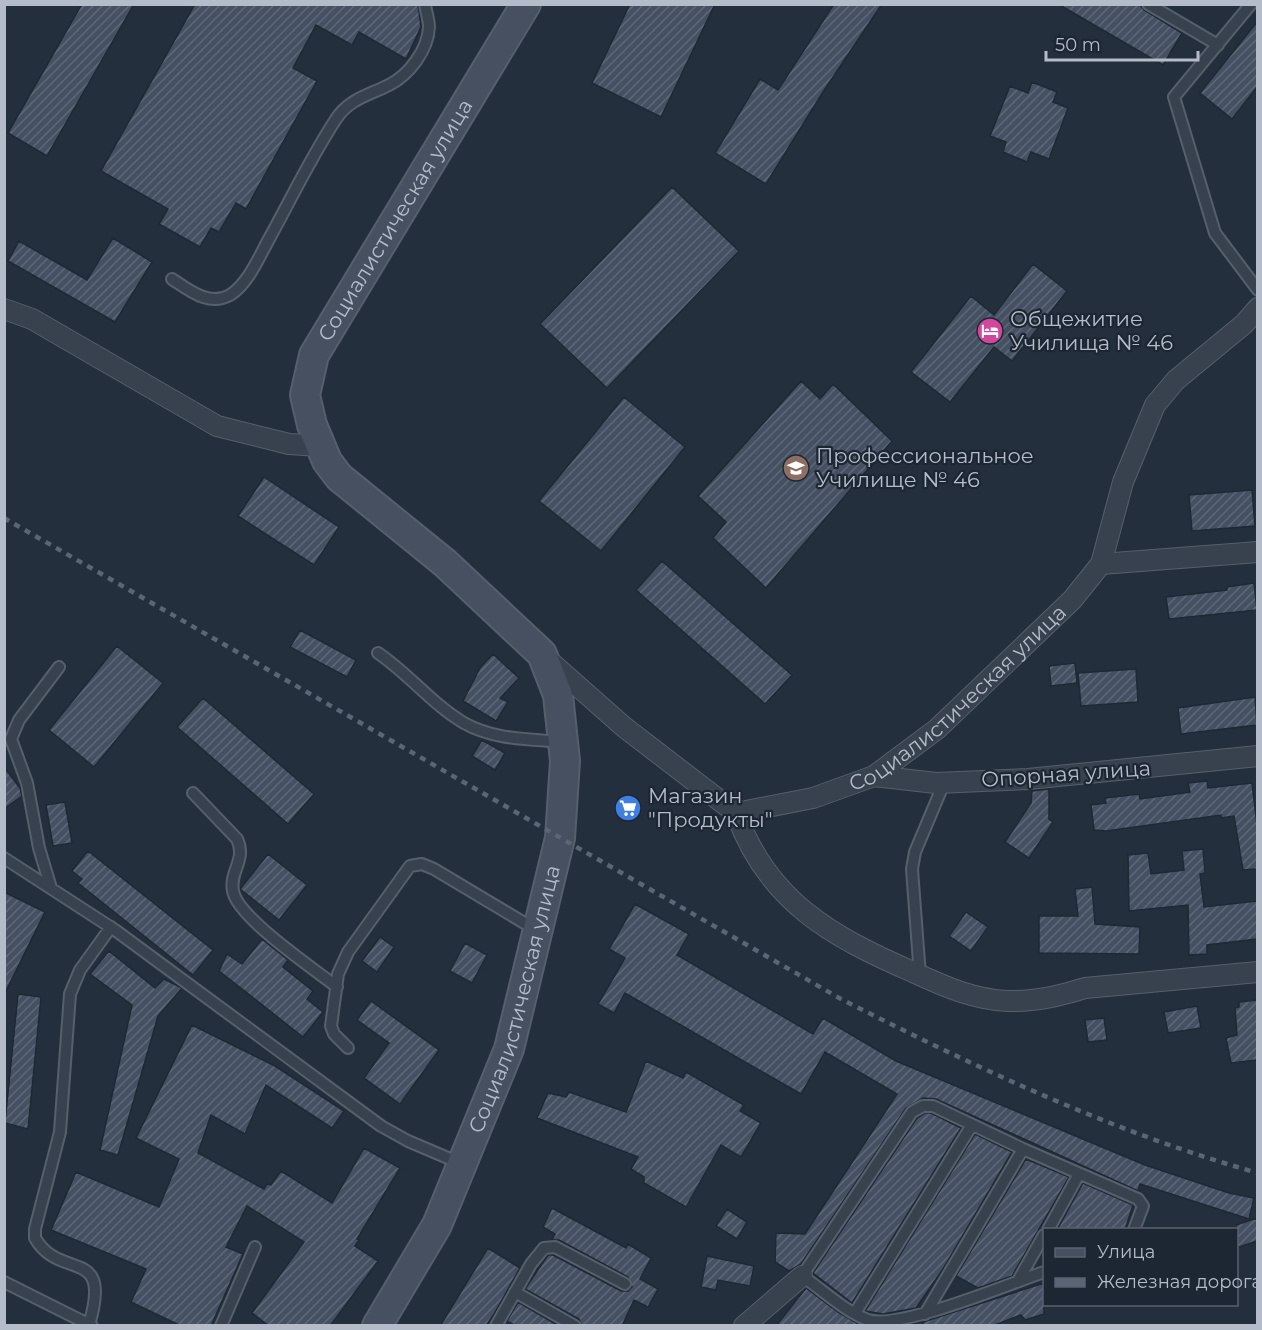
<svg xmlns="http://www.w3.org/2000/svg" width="1262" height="1330" viewBox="0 0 1262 1330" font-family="Montserrat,sans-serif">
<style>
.building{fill:url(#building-hatch);stroke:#1f2835;stroke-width:1.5}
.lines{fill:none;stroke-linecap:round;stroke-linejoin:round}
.service-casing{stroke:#565f6c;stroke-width:14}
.minor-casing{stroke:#565f6c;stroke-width:22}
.secondary-casing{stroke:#565f6c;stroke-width:32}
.service{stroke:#38414e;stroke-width:10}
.minor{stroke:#38414e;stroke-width:20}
.secondary{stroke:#465061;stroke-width:28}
.rail{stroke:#5a6575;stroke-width:4.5;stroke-dasharray:6 6;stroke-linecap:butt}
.labels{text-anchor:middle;stroke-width:4.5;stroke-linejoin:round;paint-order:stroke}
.street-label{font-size:21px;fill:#b4bcc9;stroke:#1d2633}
.poi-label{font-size:21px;fill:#b4bcc9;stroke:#1d2633;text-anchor:start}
</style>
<defs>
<pattern id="building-hatch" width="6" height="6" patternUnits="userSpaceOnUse" patternTransform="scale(1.5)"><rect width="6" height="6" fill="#455162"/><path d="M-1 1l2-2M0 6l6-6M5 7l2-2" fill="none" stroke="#5d6877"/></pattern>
</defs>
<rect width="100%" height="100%" fill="#242f3e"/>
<!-- building -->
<path class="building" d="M82,4H134L47,156L8,133Z
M195,4H418L421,27L406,59L359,32L352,45L316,25L293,68L317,81L246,209L236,203L219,232L211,228L200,247L159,224L168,209L101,171Z
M630,4H715L661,117L592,83Z
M834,4H882L823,92L766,184L715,153L760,79L778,90Z
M1058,4H1139L1144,10L1182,33L1163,65Z
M1257,22V87L1232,119L1200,93Z
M1032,82L1057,92L1053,102L1068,108L1049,159L1031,152L1027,162L1003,152L1006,142L990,136L1010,86L1028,93Z
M672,187L739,251L607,388L540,324Z
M113,238L152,262L115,322L8,261L19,241L87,280Z
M1033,264L1067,291L1012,361L994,347L950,402L911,372L971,296L994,315Z
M801,381L820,399L833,384L892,441L766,588L713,538L726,522L698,496Z
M624,397L685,447L601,551L539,501Z
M264,477L339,527L314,565L238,516Z
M1252,490L1255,526L1192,531L1189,495Z
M662,561L792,675L765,704L636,590Z
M1254,583L1257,610L1169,619L1166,597L1227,590V587Z
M300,630L356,660L347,677L290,647Z
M117,646L163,683L94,767L49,730Z
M493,654L519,678L500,698L508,702L496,721L463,701L480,668Z
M1075,663L1077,683L1051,686L1049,666Z
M1136,669L1138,702L1081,706L1078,673Z
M1255,697L1257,725L1181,734L1178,708Z
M203,698L314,794L288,824L177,727Z
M482,740L505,753L495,770L472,756Z
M4,767L20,788L22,796L4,809Z
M1207,781L1208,788L1252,783L1257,825V869L1243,870L1234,816L1221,818V815L1106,831L1094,830L1091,805L1106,803L1105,798L1139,794L1140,799L1190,792L1188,783Z
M1049,789V819L1053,822L1029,858L1005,842L1031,803L1032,791Z
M65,802L72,843L53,846L46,805Z
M1203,849L1205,873L1200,874L1204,907L1257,901V939L1207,945V954L1189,955L1188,905L1129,911L1128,855L1148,853L1151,874L1184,870L1182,851Z
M88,851L213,950L193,975L78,883L82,879L72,871Z
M268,854L307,885L279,920L240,889Z
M1092,887L1095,924L1140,927L1139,954L1039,953V916H1078L1075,889Z
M4,892L45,912L4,995Z
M635,904L689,934L677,955L813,1034L823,1018L896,1061L1145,1165L1229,1193L1254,1198L1249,1219L1140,1184L1138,1191L936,1099L923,1098L906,1108L801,1264L789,1271L775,1262L776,1233L805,1234L897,1094L825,1052L801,1094L625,993L614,1013L598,1004L625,958L609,949Z
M966,912L988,927L971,951L949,936Z
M380,937L394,947L377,972L362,961Z
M262,939L288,960L283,967L313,991L307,999L323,1012L303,1037L219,971L227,954L242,964Z
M465,943L487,955L472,983L450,971Z
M109,951L155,988L164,979L182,988L158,1016L118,1155L100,1150L132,1005L90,974Z
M18,994L41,997L28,1129L5,1123Z
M1257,1000V1060L1231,1063L1226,1038L1237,1035L1235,1008L1239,1007V1002Z
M371,1001L439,1050L400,1104L364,1078L389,1043L357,1020Z
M1197,1006L1201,1028L1168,1033L1164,1012Z
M1104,1018L1107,1040L1088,1042L1085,1020Z
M192,1025L275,1066L344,1111L332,1128L266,1085L245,1134L211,1115L198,1153L264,1189L267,1184L271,1185L281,1171L332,1203L364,1148L400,1168L357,1239L359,1240L355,1246L378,1261L330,1326H269L252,1313L304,1242L247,1206L226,1247L243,1254L211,1326H181L131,1302L146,1269L51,1230L76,1172L159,1207L179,1159L136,1138Z
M646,1061L683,1078L686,1072L744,1105L740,1111L761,1123L741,1157L721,1145L686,1207L644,1183V1177L631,1169L638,1157L537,1118L548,1093L566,1097L569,1092L626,1112Z
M925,1113H931L961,1128L852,1303L813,1273L917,1118Z
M975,1134L1012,1152L943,1269L916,1308L883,1314L865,1311Z
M1026,1159L1069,1177L1012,1276L978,1288L956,1276Z
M1083,1183L1133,1205L1125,1230H1057Z
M552,1208L626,1248L628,1244L651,1258L640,1279L658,1289L648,1307L634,1300L622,1326H582L579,1319L525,1289L548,1255H553L621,1291H628L632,1287L628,1277L559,1240H552L555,1234L543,1227Z
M727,1209L747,1222L737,1239L716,1226Z
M1257,1218V1241L1236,1248V1225Z
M488,1248L520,1268L494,1314L486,1326H440Z
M707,1256L754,1266L750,1286L718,1280L716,1290L701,1287Z
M1044,1283V1314L1025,1320L1021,1315L992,1326H923V1322Z
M806,1288L838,1312L862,1326H776Z
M518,1302L559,1326H516L507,1321Z"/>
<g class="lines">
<defs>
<path id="service" d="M1148,4L1218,45
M1251,4L1174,97L1215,233L1258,290
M172,279C189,290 209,307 230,295C248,284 259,257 269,239C291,199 311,157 336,119C349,99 369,95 389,85C409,75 428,50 429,27C429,20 426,12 425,4
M378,653C409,674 433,705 464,723C494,740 529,739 563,742
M193,793L237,839C247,860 229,871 233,891C237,917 314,969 337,987
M4,858L115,930L381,1126L408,1141L462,1164
M51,888L39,848L27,783L11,739L19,720L59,667
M920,976L912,869L915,852L944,783
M348,1048L334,1034L331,1026L338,974L348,952L410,866L422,864L434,869L536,930
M1048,1230L1079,1174
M1044,1272C1009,1284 899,1330 868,1320C844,1311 823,1290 802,1276L912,1112L923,1106H933L1023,1149L1138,1199L1143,1206L1134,1230
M1018,1281L1044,1235
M4,1282L92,1326
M515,1292L575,1326
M855,1313L972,1125
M925,1314L1023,1149
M89,1325C113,1244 60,1282 35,1238V1229L60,1132L70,994L80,970L111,927
M221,1326L255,1247
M496,1326L531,1264L544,1248L555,1247L625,1284"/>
<g id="minor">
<path d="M4,309L32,319L217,426L289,444L320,446"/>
<path d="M1101,564L1258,552"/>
<path id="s1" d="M546,658L624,727L736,813L813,798L874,776L937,729L1072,600L1101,564L1123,482L1155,405L1176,380L1244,324L1258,308"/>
<path d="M874,776L936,783L1028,779L1258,756"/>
<path d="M736,813C767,901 832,937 913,972C943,986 975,1000 1008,1001C1034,1002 1060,996 1085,988L1258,972"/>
<path d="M744,1326L802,1276"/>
</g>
<g id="secondary">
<path id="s2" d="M377,1326L437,1225L509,1049L560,838L565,761L558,695L542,654L445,563L339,477L327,461L312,425L305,395L314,355L526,4"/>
</g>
</defs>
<!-- service casing -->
<use href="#service" class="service-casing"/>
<!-- minor casing -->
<use href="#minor" class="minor-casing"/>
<!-- secondary casing -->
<use href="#secondary" class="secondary-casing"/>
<!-- service -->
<use href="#service" class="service"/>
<!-- minor -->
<use href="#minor" class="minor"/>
<!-- secondary -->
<use href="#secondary" class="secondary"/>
<!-- rail -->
<path class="rail" d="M4,518L841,999C975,1067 1112,1132 1258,1173"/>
</g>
<!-- icons -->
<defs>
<symbol id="hotel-disc" viewBox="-11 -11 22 22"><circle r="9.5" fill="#d1479c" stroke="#1d2633"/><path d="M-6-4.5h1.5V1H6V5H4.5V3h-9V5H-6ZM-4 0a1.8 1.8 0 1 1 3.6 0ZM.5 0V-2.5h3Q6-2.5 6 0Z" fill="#fff"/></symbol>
<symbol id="university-disc" viewBox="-11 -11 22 22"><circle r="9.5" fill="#8d6e63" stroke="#1d2633"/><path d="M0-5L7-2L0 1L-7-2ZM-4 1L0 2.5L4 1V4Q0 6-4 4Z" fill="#fff"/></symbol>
<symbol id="supermarket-disc" viewBox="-11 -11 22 22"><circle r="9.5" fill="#3f7fe0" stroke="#1d2633"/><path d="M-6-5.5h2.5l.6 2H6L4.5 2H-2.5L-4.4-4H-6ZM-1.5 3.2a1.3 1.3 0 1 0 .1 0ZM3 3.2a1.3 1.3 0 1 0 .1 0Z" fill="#fff"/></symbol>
</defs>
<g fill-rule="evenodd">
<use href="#hotel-disc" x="975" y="316" width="30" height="30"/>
<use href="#university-disc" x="781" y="453" width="30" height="30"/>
<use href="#supermarket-disc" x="613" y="793" width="30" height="30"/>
</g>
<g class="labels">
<!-- street labels -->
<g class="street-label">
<text dy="7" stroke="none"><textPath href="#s2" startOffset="1270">Социалистическая улица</textPath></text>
<text dy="7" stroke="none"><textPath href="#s1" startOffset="502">Социалистическая улица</textPath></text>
<text transform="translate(1066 774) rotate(-4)" y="7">Опорная улица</text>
<text dy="7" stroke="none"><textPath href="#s2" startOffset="357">Социалистическая улица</textPath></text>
</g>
<!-- poi labels -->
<g class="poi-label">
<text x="1010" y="326">Общежитие<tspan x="1010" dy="24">Училища № 46</tspan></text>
<text x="816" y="463">Профессиональное<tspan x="816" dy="24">Училище № 46</tspan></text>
<text x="648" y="803">Магазин<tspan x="648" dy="24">"Продукты"</tspan></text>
</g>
</g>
<!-- border -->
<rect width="1262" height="1330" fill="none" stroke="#b4bcc9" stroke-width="12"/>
<!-- legend -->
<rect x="1043" y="1228" width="195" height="78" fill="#1d2633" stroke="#59626f" stroke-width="1.5"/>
<rect x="1055" y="1248" width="30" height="9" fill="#465061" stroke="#59626f" stroke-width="1.5"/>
<text x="1097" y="1258" font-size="18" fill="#b4bcc9">Улица</text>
<rect x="1055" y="1278" width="30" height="9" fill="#5a6575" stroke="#59626f" stroke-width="1.5"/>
<text x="1097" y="1288" font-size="18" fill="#b4bcc9">Железная дорога</text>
<!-- scale -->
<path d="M1046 51v9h152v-9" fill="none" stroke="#b4bcc9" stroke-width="3"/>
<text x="1055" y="51" font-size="18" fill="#b4bcc9" stroke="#1d2633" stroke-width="4.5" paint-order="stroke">50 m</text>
</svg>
